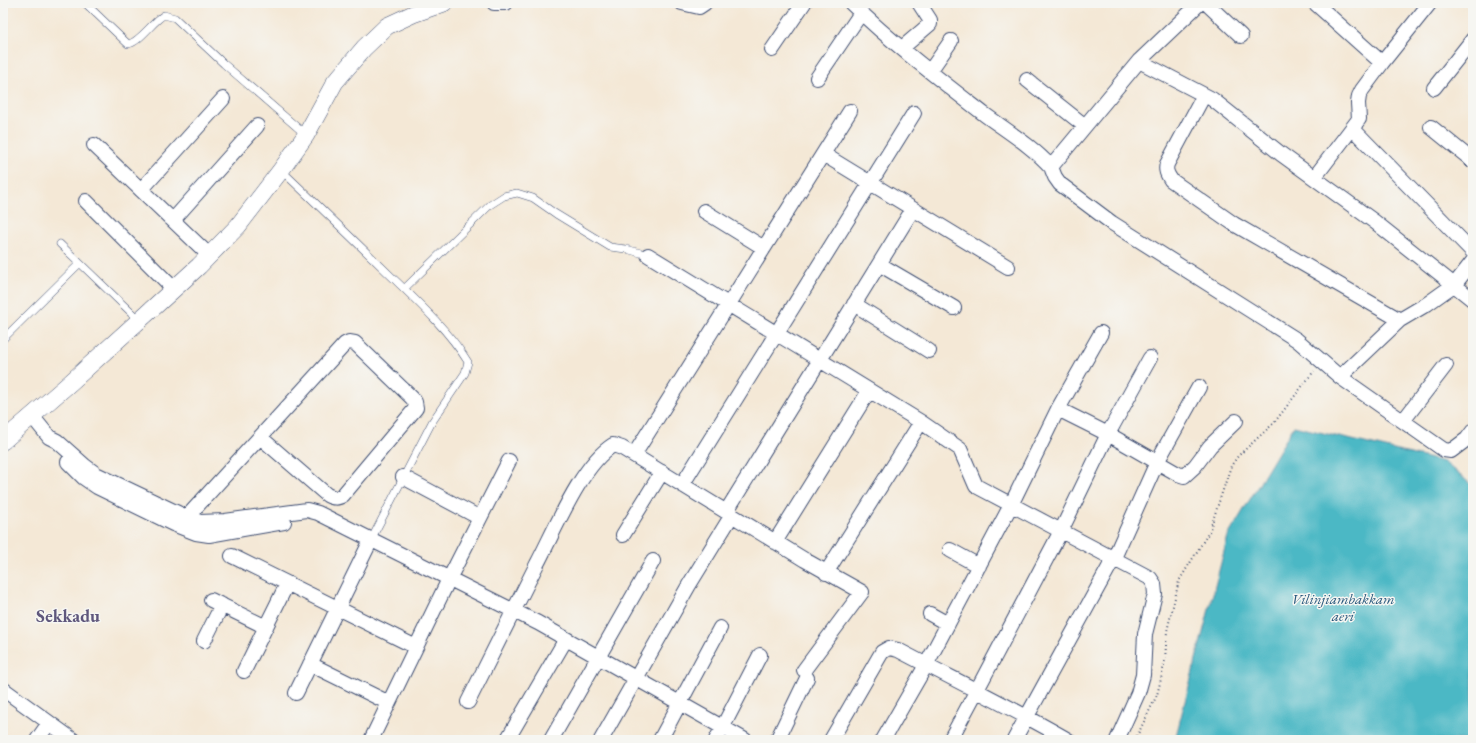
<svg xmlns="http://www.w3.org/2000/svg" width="1476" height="743" viewBox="0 0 1476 743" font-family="'EB Garamond',serif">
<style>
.water{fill:#4bb8c5;stroke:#337492}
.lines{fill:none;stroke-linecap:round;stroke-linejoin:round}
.service-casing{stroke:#3c4b70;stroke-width:8}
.minor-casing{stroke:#3c4b70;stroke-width:16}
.tertiary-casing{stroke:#3c4b70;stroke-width:18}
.path{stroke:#3c4b70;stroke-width:2;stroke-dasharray:1 3;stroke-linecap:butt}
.service{stroke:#fff;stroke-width:7}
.minor{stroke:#fff;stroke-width:14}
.tertiary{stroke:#fff;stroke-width:17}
.labels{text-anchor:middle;stroke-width:3;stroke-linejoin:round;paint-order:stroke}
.water-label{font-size:15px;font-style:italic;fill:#29587d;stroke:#f6f6f2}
.district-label{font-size:18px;font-weight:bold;fill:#5f577c;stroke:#f6f6f2}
</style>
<rect width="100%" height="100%" fill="#f6f6f2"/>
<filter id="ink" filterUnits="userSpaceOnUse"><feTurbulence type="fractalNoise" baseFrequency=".025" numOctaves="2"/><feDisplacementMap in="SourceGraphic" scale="8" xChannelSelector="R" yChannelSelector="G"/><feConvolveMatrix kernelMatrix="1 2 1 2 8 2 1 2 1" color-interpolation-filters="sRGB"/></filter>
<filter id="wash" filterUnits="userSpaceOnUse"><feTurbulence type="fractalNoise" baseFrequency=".012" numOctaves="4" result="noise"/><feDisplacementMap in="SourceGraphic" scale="16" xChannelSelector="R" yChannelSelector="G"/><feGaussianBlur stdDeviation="0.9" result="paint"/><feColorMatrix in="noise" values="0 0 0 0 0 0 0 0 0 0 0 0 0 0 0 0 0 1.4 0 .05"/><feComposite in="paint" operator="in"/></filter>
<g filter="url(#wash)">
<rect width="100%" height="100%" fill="#f4e8d6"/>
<!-- water -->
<path class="water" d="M1294,426L1444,462L1473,486V740H1175L1228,536Z"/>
</g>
<g filter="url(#ink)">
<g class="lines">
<defs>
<path id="service" d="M85,3L128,44C139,43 153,21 164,15L175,18L224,64L306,135
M281,170C319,206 356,242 393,278C419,303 449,331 468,362L465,373L432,422L371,540
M60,244L139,320
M404,289L490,205L504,196L517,193L533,198L556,214L610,247L626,249L648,255
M3,339L79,264"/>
<path id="minor" d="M494,3H506
M682,3L699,7L705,3
M851,3C892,43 939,79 984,114C1007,131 1032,146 1051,167L1139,61L1200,3
M1206,3L1241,36
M1315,3L1382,63
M902,48L930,24V20L919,3
M772,50L804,3
M1139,61L1212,99L1281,154L1375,222L1473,300
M930,71L951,41
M817,78L861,13
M1027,80L1085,126
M1434,88L1473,39
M1204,95L1167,164C1165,170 1167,174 1171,180L1234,224L1400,320
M1431,127L1473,161
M1353,129L1473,252
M94,145L209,255
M823,154L1008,267
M1051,167L1055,177L1060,184L1112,223L1297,340L1340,377L1444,450L1451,451L1467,439L1473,431
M1314,178L1359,119L1358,103L1359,96L1362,90L1382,63L1430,3
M141,190L223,99
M86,201L174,289
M704,211L764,248
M173,220L257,126
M648,255L921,422L960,449L976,486L1150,578L1154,584L1155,594L1145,634L1143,675L1138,693L1117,740
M879,264L954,308
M854,304L929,351
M1340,377L1400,320L1427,304L1455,284L1473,261
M1058,409L1108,434L1178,474L1184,476L1195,466L1210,446L1236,421
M32,416L49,437L57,441L85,466L96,474L180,514L200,522L225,521L307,510L318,513L538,623L745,740
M1403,421L1446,365
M634,455L850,111
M68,462L84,478L97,487L173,524L196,533L209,535L284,522
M403,477L480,518
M682,485L914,113
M726,512L913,209
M187,517L345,344L349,342L355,343L412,398L415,402L416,408L343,495C337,499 333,498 327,495L260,437
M623,535L662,472
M775,542L869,391
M950,550L979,566
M232,556L416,647
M826,573L921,422
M211,600L266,627
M930,614L948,624
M204,641L222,605
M310,664L389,703
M244,671L287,584
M3,689L73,740
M296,693L371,540
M468,702C491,656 514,610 537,564C555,530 581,465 613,445L622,448L805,560L862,592L804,670
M37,740L49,723
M371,740L449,579L509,461
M507,740L566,639
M551,740L653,561
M601,740L689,585L732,515
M660,740L720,628
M716,740L760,655
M777,740L807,678
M831,740L882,652L889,648L898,650C955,680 1013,708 1068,740
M883,740L925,667L1011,505L1058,409L1101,333
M950,740L977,690L1061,531L1108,434L1150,358
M1014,740L1114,558L1157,462L1199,387"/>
<path id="tertiary" d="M3,441L70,383L164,298L199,266L238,226L281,170L306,135L335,82L364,48L387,26L413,14L444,3"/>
</defs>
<!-- service casing -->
<use href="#service" class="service-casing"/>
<!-- minor casing -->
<use href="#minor" class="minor-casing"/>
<!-- tertiary casing -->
<use href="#tertiary" class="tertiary-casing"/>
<!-- path -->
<path class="path" d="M1135,740L1157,695L1161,679L1165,660L1167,631L1179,581L1209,532L1231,466L1238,456L1274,423L1314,371"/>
<!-- service -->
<use href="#service" class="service"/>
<!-- minor -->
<use href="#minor" class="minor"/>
<!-- tertiary -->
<use href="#tertiary" class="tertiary"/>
</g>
</g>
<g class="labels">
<!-- water labels -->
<g class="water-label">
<text x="1343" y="604">Vilinjiambakkam<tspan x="1343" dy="17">aeri</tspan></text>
</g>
<!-- district labels -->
<g class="district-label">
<text x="68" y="622">Sekkadu</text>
</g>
</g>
<!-- margin -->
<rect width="1476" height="743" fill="none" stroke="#f6f6f2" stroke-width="16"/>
</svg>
